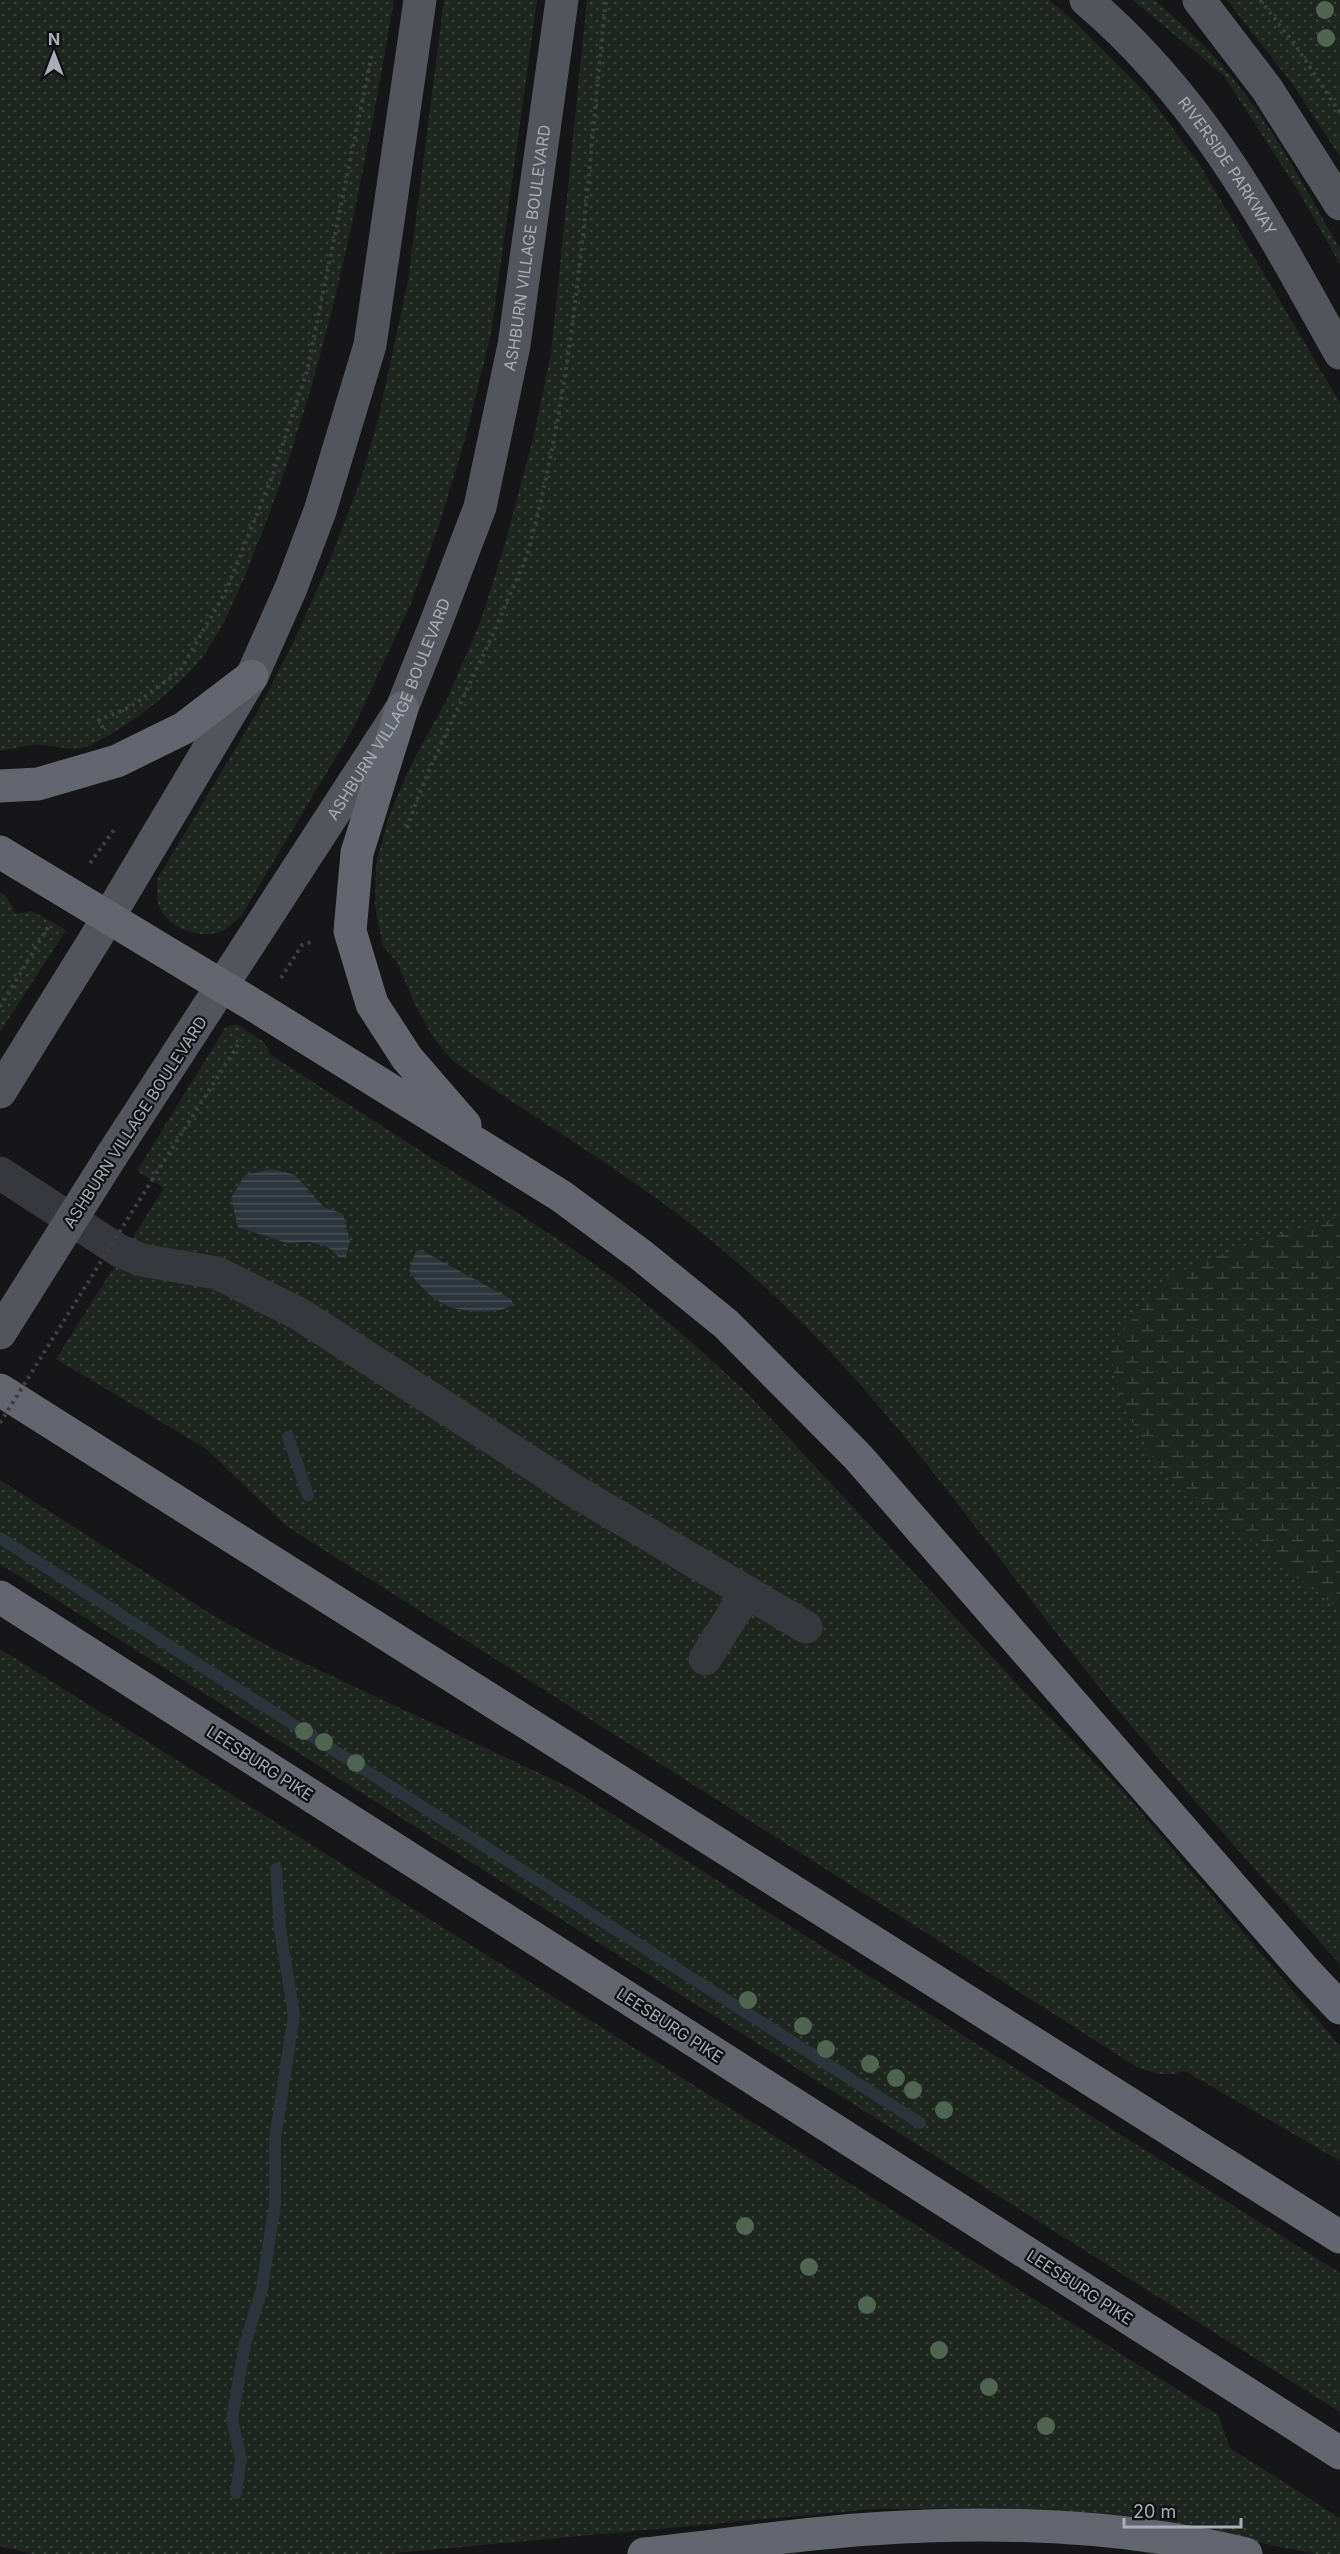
<svg xmlns="http://www.w3.org/2000/svg" width="1340" height="2554" viewBox="0 0 1340 2554" font-family="Inter,sans-serif">
<style>
.grass{fill:url(#grass-dots)}
.wetland{fill:url(#wetland-marsh)}
.water{fill:url(#water-rules)}
.lines{fill:none;stroke-linecap:round;stroke-linejoin:round}
.stream{stroke:#2c353c;stroke-width:12}
.path{stroke:#3d3f44;stroke-width:4;stroke-dasharray:3 4.5;stroke-linecap:butt}
.minor{stroke:#37383d;stroke-width:33}
.major{stroke:#53555c;stroke-width:33}
.highway{stroke:#63666e;stroke-width:33}
.path-bridge{stroke:#3d3f44;stroke-width:4;stroke-dasharray:3 4.5;stroke-linecap:butt}
.major-bridge{stroke:#53555c;stroke-width:33}
.tree{fill:#506452}
.labels{text-anchor:middle;stroke-width:4.5;stroke-linejoin:round;paint-order:stroke}
.street-label{font-size:16px;fill:#a8adb8;stroke:#111113}
</style>
<defs>
<pattern id="grass-dots" width="8" height="8" patternUnits="userSpaceOnUse" patternTransform="scale(1.5)"><rect width="8" height="8" fill="#1e261f"/><path d="M2 2h.1M6 6h.1" fill="none" stroke="#3c433d" stroke-width="1.8" stroke-linecap="round"/></pattern>
<pattern id="wetland-marsh" width="20" height="14" patternUnits="userSpaceOnUse" patternTransform="scale(1.5)"><rect width="20" height="14" fill="#1e261f"/><path d="M1 5h8M5 5V1M11 12h8M15 12V8" fill="none" stroke="#3c433d"/></pattern>
<pattern id="water-rules" width="6" height="5" patternUnits="userSpaceOnUse" patternTransform="scale(1.5)"><rect width="6" height="5" fill="#2c353c"/><path d="M0 2.5h6" fill="none" stroke="#485056"/></pattern>
</defs>
<rect width="100%" height="100%" fill="#161618"/>
<!-- grass -->
<path class="grass" d="M0,0H394C364,175 331,351 268,517C250,562 234,611 206,652C184,684 120,735 83,748C71,751 53,745 41,745C28,744 13,749 0,751Z
M444,0H537L491,334L465,439L438,528L411,603L354,727L241,916C235,921 229,928 222,931C200,940 168,929 159,906C156,897 157,887 158,878L258,711L297,635L330,560L361,479L378,420L408,281Z
M587,0H1049L1074,21L1148,95L1200,165L1340,403V1964C1257,1872 1174,1779 1096,1683C995,1558 907,1424 791,1312C745,1267 695,1225 643,1189C580,1144 514,1105 452,1060L433,1037L415,1005L397,962L383,946L375,906L376,864L389,816L410,767L447,699L480,623L504,547L533,439L551,354Z
M1133,0H1155C1178,20 1200,41 1221,64C1269,119 1304,186 1340,249V264L1299,192L1224,76Z
M1227,0H1340V157L1294,86Z
M0,892L6,896L16,914L32,911L66,930L0,1032Z
M236,1024L264,1042L271,1055L564,1243L622,1284L688,1339L747,1393L1019,1686L1123,1791L1340,2046V2161L1185,2071C1167,2077 1155,2074 1137,2067L288,1527L205,1448L56,1359L164,1188L137,1171L225,1028Z
M0,1480L214,1616L272,1648L571,1788L1340,2273V2412L0,1564Z
M0,1649L1218,2415L1230,2448L1340,2518V2554H1316L1159,2523L993,2508L874,2509L385,2554H32L0,2546Z"/>
<!-- wetland -->
<path class="wetland" d="M1340,1218V1609L1295,1577L1255,1542L1159,1468L1121,1403L1109,1348L1164,1280L1203,1261L1263,1239Z"/>
<!-- water -->
<path class="water" d="M272,1169L295,1175L324,1207L343,1214L350,1241L346,1256L340,1258L329,1248L319,1244L309,1242L287,1243L238,1227L231,1198L245,1175Z
M421,1250L511,1299L513,1304C501,1315 466,1312 450,1307C437,1303 415,1283 409,1270L416,1251Z"/>
<g class="lines">
<!-- stream -->
<path class="stream" d="M288,1437L308,1495
M0,1538L920,2123
M236,2493L241,2459L232,2419L245,2344L262,2289L275,2203V2139L294,2015L280,1929L276,1869"/>
<!-- path -->
<path class="path" d="M1260,0L1294,43L1340,113
M103,728L99,720L130,707L180,671L226,591L272,477L307,371L372,54
M407,828C433,750 476,678 507,601C514,584 523,568 528,551C578,371 586,184 606,0
M90,863L116,827
M281,978L302,945L314,941
M0,1007L50,924
M152,1180L241,1040"/>
<!-- minor -->
<path class="minor" d="M0,1173L118,1250L141,1260L217,1273L301,1315L573,1490L806,1627
M705,1659L747,1592"/>
<!-- major -->
<g class="major">
<path id="s1" d="M1086,0C1203,99 1266,221 1340,353"/>
<path d="M1199,0L1267,89L1340,204"/>
<path d="M0,1092L108,918L252,676L291,588L320,511L370,345L420,0"/>
<path id="s2" d="M112,1155L402,708L437,620L480,507L514,345L562,0"/>
</g>
<!-- highway -->
<path class="highway" d="M402,708L357,853L350,931L372,1004L407,1058L465,1125
M0,786L38,784L117,761L184,728L252,676
M0,852L260,1009L561,1196L641,1255L726,1324L858,1457L1306,1972L1340,2008
M0,1390L1340,2237
M0,1597L1340,2453
M644,2554C719,2546 795,2534 870,2529C995,2520 1125,2525 1246,2554"/>
<!-- path-bridge -->
<path class="path-bridge" d="M0,1423L152,1180"/>
<!-- major-bridge -->
<path class="major-bridge" d="M0,1333L112,1155"/>
</g>
<!-- trees -->
<g class="tree">
<circle cx="1325" cy="10" r="9"/>
<circle cx="1326" cy="38" r="9"/>
<circle cx="304" cy="1731" r="9"/>
<circle cx="324" cy="1742" r="9"/>
<circle cx="356" cy="1763" r="9"/>
<circle cx="748" cy="2000" r="9"/>
<circle cx="803" cy="2026" r="9"/>
<circle cx="826" cy="2049" r="9"/>
<circle cx="870" cy="2064" r="9"/>
<circle cx="896" cy="2078" r="9"/>
<circle cx="913" cy="2090" r="9"/>
<circle cx="944" cy="2110" r="9"/>
<circle cx="745" cy="2226" r="9"/>
<circle cx="809" cy="2267" r="9"/>
<circle cx="867" cy="2305" r="9"/>
<circle cx="939" cy="2350" r="9"/>
<circle cx="989" cy="2387" r="9"/>
<circle cx="1046" cy="2426" r="9"/>
</g>
<g class="labels">
<!-- street labels -->
<g class="street-label">
<text dy="6" stroke="none"><textPath href="#s1" startOffset="219">RIVERSIDE PARKWAY</textPath></text>
<text dy="6" stroke="none"><textPath href="#s2" startOffset="1012">ASHBURN VILLAGE BOULEVARD</textPath></text>
<text dy="6" stroke="none"><textPath href="#s2" startOffset="526">ASHBURN VILLAGE BOULEVARD</textPath></text>
<text transform="translate(135 1122) rotate(-57)" y="6">ASHBURN VILLAGE BOULEVARD</text>
<text transform="translate(260 1763) rotate(33)" y="6">LEESBURG PIKE</text>
<text transform="translate(670 2025) rotate(33)" y="6">LEESBURG PIKE</text>
<text transform="translate(1080 2287) rotate(33)" y="6">LEESBURG PIKE</text>
</g>
</g>
<!-- north arrow -->
<g transform="translate(54 54)" stroke="#111113" stroke-width="4.5" paint-order="stroke">
<path d="M0-4.5L10 22L0 15L-10 22Z" fill="#a8adb8"/>
<text y="-9" font-size="16" font-weight="bold" text-anchor="middle" fill="#a8adb8">N</text>
</g>
<!-- scale -->
<path d="M1124 2518v9h117v-9" fill="none" stroke="#a8adb8" stroke-width="3"/>
<text x="1133" y="2518" font-size="18" fill="#a8adb8" stroke="#111113" stroke-width="4.5" paint-order="stroke">20 m</text>
</svg>
